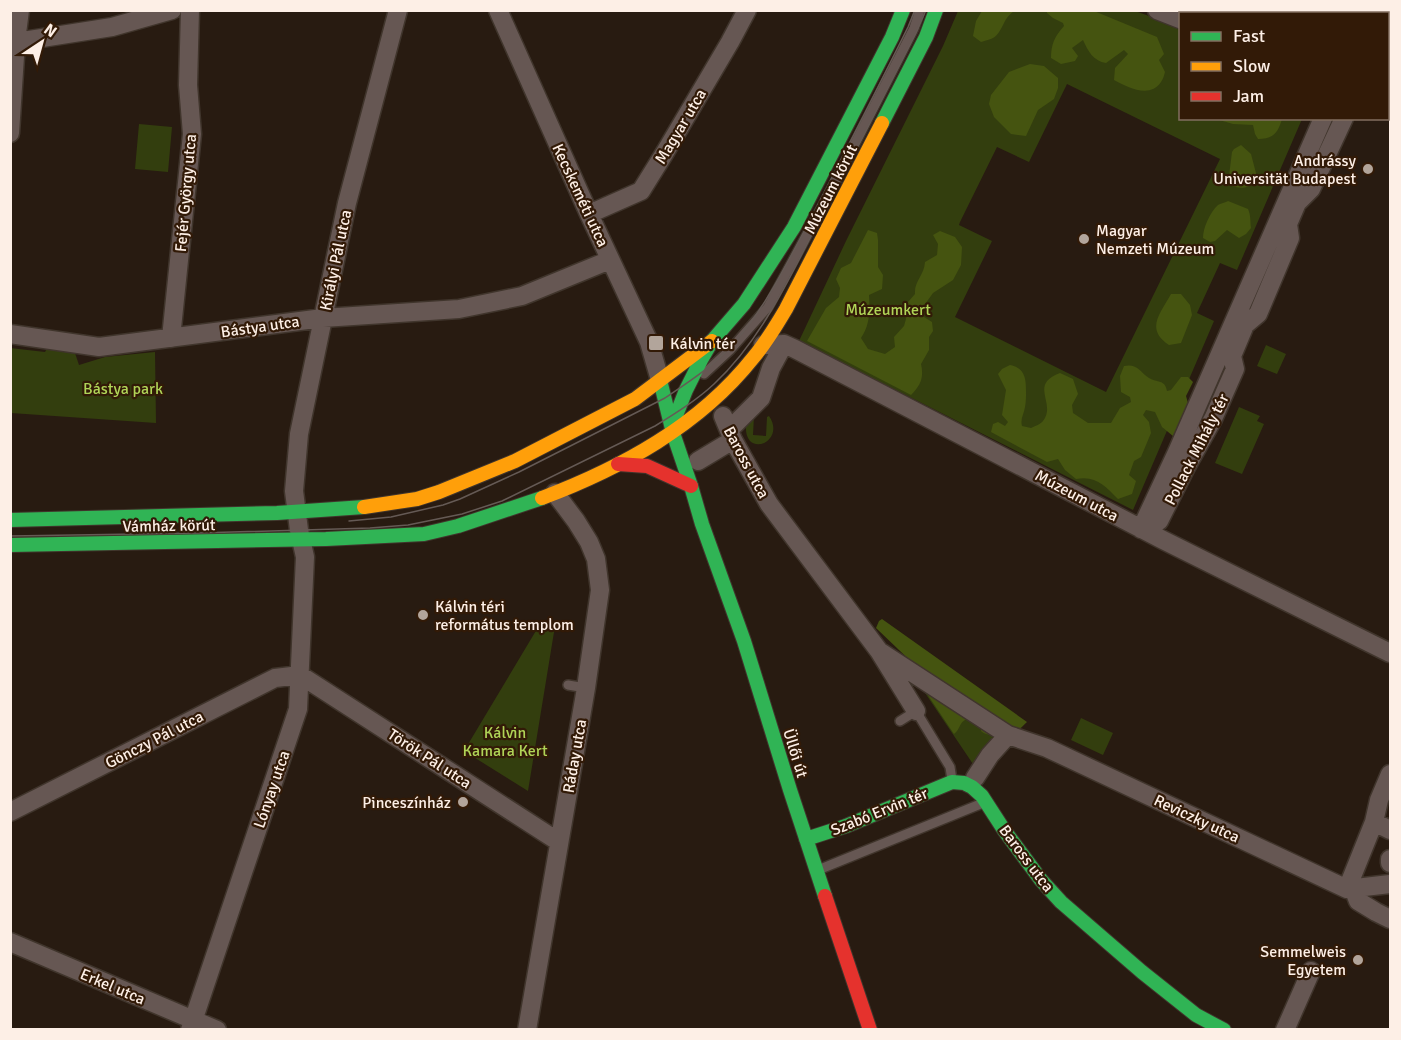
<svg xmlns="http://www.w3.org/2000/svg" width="1401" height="1040" viewBox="0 0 1401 1040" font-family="Signika,sans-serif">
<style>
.green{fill:#333e0e;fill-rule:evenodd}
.forest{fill:#455410}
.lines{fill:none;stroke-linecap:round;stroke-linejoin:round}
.lane-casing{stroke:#40352c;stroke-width:12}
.street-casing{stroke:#40352c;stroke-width:21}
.fast-casing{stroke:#40352c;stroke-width:16}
.slow-casing{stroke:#40352c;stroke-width:16}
.jam-casing{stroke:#40352c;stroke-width:16}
.lane{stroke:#665753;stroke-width:9}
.street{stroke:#665753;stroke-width:18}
.fast{stroke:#30b455;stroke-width:14}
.slow{stroke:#ff9f0a;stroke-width:14}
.jam{stroke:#e5322d;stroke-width:14}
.tram{stroke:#655a55;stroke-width:1.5}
.poi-dot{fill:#b2a59b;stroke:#321a07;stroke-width:2}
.labels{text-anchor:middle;stroke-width:4.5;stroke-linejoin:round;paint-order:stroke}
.street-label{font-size:16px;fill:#fdefe6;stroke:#321a07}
.poi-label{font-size:16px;fill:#fdefe6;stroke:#321a07;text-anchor:end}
.park-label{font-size:16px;fill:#b0d457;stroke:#321a07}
</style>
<rect width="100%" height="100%" fill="#281b11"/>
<!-- green -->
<path class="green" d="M958,11H1135L1180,27V118L1302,119L1237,270L1220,263L1197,313L1214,321L1133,510L799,341L846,241L943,46ZM1067,84L1220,159L1106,392L955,317L992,241L959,225L960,222L997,147L1029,162Z
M139,124L172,127L168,172L135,169Z
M50,343L73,347L79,365L105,357L155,352L156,423L11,413L10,348L45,352Z
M1266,345L1286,354L1277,374L1257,366Z
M1239,407L1260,416L1257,421L1264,424L1242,474L1215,463Z
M754,416L753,435L766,436L767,417L769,416C787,442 743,460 746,424Z
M540,624L555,626L528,791L464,751Z
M917,681L1002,734L975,767Z
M1081,718L1113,733L1103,755L1071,740Z"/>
<!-- forest -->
<path class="forest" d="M982,11L984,10L1014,11C1010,14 1006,18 1004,23C997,37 996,38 981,42L973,36L976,21Z
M1047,11H1094L1157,37L1164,54L1159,60L1165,72C1164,76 1163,79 1161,82C1150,99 1127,87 1114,80L1115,68L1128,54L1124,50L1106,63C1093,61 1088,51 1083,40L1072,48L1078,56L1075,61L1061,64L1051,58C1051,44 1055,36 1064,26L1063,23L1053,18L1047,13Z
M1030,64L1044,66L1058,78V88L1054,99L1038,110L1026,136L1011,134L994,117L989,104L991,95L1009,72Z
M1216,119L1282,118V119C1278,133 1273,139 1258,139L1255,134L1253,125L1233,124Z
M1241,145L1251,154L1257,177C1251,190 1239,190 1228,184L1232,152L1234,149Z
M1228,201L1248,209C1251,216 1250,220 1251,228L1246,234L1239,238L1227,230L1215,241L1210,242L1203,238C1203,228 1210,212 1218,205C1220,204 1226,202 1228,201Z
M868,230L877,233L878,240V267L883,275L882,289L869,295C870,310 870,325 861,338L868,349L885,354L895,347L894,337L904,326L906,319L904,309L908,302L915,294C914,281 924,276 925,262L937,255L938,244L933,235L940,231L955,237L962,247L961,265L953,280L933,293L923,307L924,317L932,322L933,331L929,337V350L921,364C924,377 921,385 911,395L807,341L826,308L839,297L840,288L836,279L841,268L851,263Z
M1171,294H1181L1190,305L1192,315L1181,343L1169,345C1145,329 1160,314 1171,294Z
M1010,365C1025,368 1026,378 1026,392C1026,397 1026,402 1025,407C1024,414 1020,419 1022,426L1031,428C1035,426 1041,424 1043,421C1057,403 1028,385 1060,373L1073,379L1078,394L1072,405L1073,413L1088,423H1111L1120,408L1131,402L1130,397L1121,392L1120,376L1124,366C1137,363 1140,372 1149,378C1157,383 1165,379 1167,391L1171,390L1181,377H1188L1193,382L1186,396L1188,403L1185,410L1188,420L1183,429L1173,436L1162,427L1155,412L1146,410L1143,415L1149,422L1151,433L1141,457L1134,461L1129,475L1136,481L1132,494L1118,499C1105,486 1096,475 1076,479L1065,470L1058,459L1047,462L991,432L993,424L998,422L1005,426L1008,422L1002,415L1006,390L998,374L1002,369Z
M882,619L1027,722C1024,725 1019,730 1015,732C1006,736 989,738 981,731V728L967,719C958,723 961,729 954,734L919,682L922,672L876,628L879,621Z"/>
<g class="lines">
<defs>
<path id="lane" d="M704,374L730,350L768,307L828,196L914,28L920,10
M568,685L586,688
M900,721L916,711L950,767L952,780
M818,870L983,803"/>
<path id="street" d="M498,10L589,214L649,342L660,380
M1157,10L1180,19
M1367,14L1368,10
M10,43L112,27L172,10
M1388,94L1390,95
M10,133L16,41L20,10
M589,214L641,191L664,154L730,42L747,10
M10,334L99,347L323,318L459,309L522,296L610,260
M171,338L192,134L188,85L190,10
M763,345L784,344L795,349L1163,540L1390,653
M723,416L733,440L769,504L879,651L916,711
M729,430L761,398L771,368L784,344
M698,461L733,440
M1141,529L1159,521L1186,467L1213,419L1235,369L1232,356L1245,325L1258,314L1290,238L1288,224L1297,203L1311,189L1344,118
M1141,529L1177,452L1323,118
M879,651L1008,735L1047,748L1347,889L1390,884
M300,675L559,842
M975,778L990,755L1008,735
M10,812L275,678L300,675
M1374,822L1390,830
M1390,859V863
M1353,888L1358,901L1376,912L1390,919
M1347,889L1374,822L1379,800L1390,774
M10,942L217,1030
M190,1030L298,709L305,557L299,530L294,491L299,434L347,203L398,10
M527,1030L586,688L600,590L596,559L589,542L576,521L555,493
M1285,1030L1311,971"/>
<path id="fast" d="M882,123L926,37L936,10
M660,380L673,433L691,486L702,524L744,641L790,790L825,896
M673,430L677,413L686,390L701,360L712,341L744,304L794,227L892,37L903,10
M10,520L277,513L364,507
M10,545L326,539L424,534L458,526L542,498
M806,839L846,826L952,782L964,783L972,787L982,796L1004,830L1041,880L1061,902L1142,972L1196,1015L1224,1030"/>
<path id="slow" d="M542,498C621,468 699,426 753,358C766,343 776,326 786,309L882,123
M364,507L417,499L439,492L515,461L635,399L712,341"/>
<path id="jam" d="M618,464L647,466L691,486
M825,896L870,1030"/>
</defs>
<!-- lane casing -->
<use href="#lane" class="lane-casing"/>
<!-- street casing -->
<use href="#street" class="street-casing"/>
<!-- fast casing -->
<use href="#fast" class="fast-casing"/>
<!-- slow casing -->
<use href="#slow" class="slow-casing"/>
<!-- jam casing -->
<use href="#jam" class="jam-casing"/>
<!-- lane -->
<use href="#lane" class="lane"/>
<!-- street -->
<use href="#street" class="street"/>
<!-- fast -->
<use href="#fast" class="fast"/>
<!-- slow -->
<use href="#slow" class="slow"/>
<!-- jam -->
<use href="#jam" class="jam"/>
<!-- tram -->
<path class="tram" d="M349,521L391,517L443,505L460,499L519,472L665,398C687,383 711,368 729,348C763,313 784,268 807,226C841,160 875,94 908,27L915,10
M10,536L199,533L370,528L408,525L462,514L502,501L655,426C676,413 697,400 714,384C764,337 791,274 822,215C854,155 885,94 916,33L926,10"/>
</g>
<!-- markers -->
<g class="poi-dot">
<circle cx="1368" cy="169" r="6"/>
<circle cx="1084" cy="239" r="6"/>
<rect x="648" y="335" width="16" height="16" rx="3"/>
<circle cx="423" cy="615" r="6"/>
<circle cx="463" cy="802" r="6"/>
<circle cx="1358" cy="960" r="6"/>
</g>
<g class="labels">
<!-- street labels -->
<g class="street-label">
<text transform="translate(680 126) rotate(-59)" y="6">Magyar utca</text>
<text transform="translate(830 189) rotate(-63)" y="6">Múzeum körút</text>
<text transform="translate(185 193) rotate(-85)" y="6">Fejér György utca</text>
<text transform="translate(581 195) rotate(65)" y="6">Kecskeméti utca</text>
<text transform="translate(335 260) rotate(-78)" y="6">Királyi Pál utca</text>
<text transform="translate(260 326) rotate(-8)" y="6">Bástya utca</text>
<text transform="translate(1196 449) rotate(-63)" y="6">Pollack Mihály tér</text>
<text transform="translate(747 462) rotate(62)" y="6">Baross utca</text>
<text transform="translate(1077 495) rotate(28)" y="6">Múzeum utca</text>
<text transform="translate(169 525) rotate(-1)" y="6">Vámház körút</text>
<text transform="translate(154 739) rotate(-27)" y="6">Gönczy Pál utca</text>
<text transform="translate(796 753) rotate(73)" y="6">Üllői út</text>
<text transform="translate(574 756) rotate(-80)" y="6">Ráday utca</text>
<text transform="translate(430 758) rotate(33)" y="6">Török Pál utca</text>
<text transform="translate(271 789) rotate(-71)" y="6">Lónyay utca</text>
<text transform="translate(879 811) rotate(-22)" y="6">Szabó Ervin tér</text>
<text transform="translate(1197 818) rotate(25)" y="6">Reviczky utca</text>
<text transform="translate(1027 858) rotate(53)" y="6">Baross utca</text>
<text transform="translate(113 986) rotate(23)" y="6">Erkel utca</text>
</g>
<!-- poi labels -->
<g class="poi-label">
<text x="1356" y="166">Andrássy<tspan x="1356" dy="18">Universität Budapest</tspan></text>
<text x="1096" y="236" text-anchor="start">Magyar<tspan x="1096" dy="18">Nemzeti Múzeum</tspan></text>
<text x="670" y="349" text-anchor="start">Kálvin tér</text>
<text x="435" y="612" text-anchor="start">Kálvin téri<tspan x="435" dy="18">református templom</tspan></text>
<text x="451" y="808">Pinceszínház</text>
<text x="1346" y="957">Semmelweis<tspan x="1346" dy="18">Egyetem</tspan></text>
</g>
<!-- park labels -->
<g class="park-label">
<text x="888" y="315">Múzeumkert</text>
<text x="123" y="394">Bástya park</text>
<text x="505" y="738">Kálvin<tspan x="505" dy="18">Kamara Kert</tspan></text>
</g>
</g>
<!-- border -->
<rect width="1401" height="1040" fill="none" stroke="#fdefe6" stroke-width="24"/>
<!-- legend -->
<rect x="1179" y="12" width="210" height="108" fill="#321a07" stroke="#836f60" stroke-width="1.5"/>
<rect x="1191" y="32" width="30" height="9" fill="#30b455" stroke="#836f60" stroke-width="1.5"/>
<text x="1233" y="42" font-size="18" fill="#fdefe6">Fast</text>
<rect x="1191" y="62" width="30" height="9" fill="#ff9f0a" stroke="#836f60" stroke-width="1.5"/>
<text x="1233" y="72" font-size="18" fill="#fdefe6">Slow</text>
<rect x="1191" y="92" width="30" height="9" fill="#e5322d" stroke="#836f60" stroke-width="1.5"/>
<text x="1233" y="102" font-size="18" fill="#fdefe6">Jam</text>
<!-- north arrow -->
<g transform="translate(42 42) rotate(36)" stroke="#321a07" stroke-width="4.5" paint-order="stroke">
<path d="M0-4.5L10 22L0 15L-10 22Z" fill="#fdefe6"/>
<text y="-9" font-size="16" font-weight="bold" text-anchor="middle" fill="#fdefe6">N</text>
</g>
</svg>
